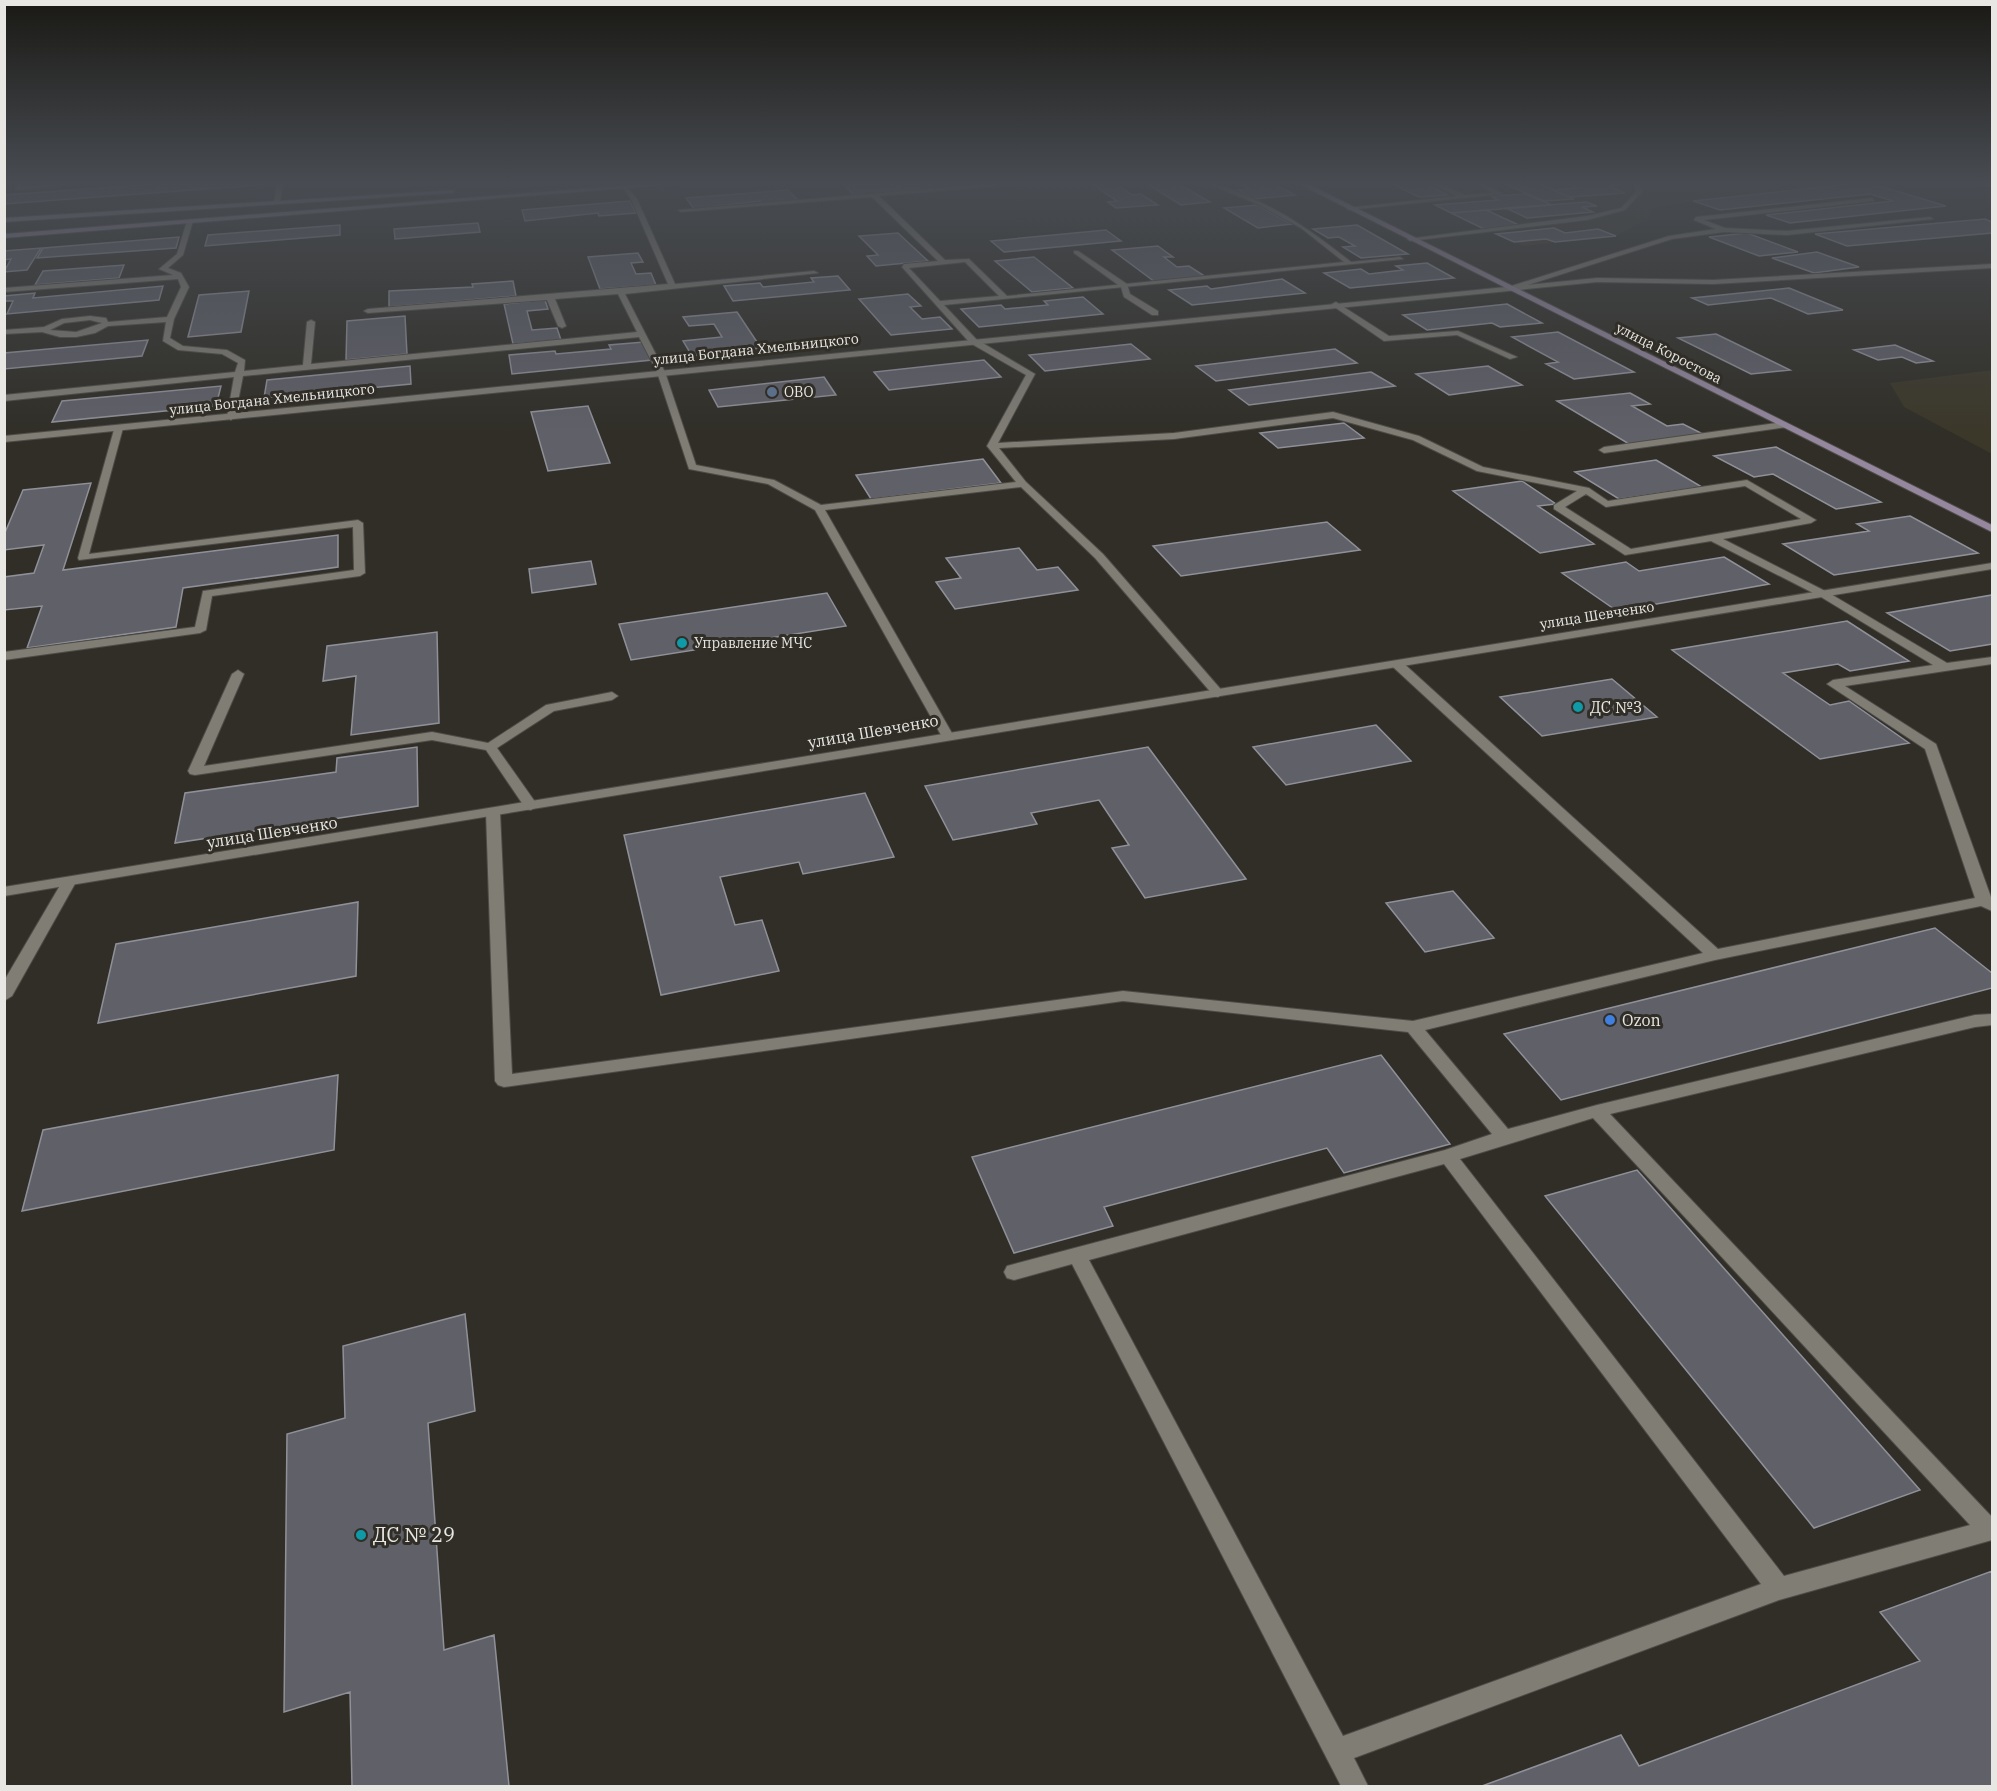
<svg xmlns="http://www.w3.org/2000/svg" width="1997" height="1791" viewBox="0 0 1997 1791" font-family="'IBM Plex Serif',serif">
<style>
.built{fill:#3b3729}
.building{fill:#606068;stroke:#909099;stroke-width:1.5}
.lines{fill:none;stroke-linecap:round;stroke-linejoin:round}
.service-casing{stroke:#4e4c47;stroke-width:2}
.minor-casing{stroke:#4e4c47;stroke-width:2}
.tertiary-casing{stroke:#4e4c47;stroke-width:2}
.secondary-casing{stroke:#4e4c47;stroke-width:2}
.service{fill:#807d75;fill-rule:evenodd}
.minor{fill:#807d75;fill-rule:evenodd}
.tertiary{fill:#807d75;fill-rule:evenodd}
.secondary{fill:#94879e;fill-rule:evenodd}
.rail-casing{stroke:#bebcb7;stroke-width:3}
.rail{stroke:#302e27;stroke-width:2;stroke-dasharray:6;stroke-linecap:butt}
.service-dot{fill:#5c6f8a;stroke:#302e27;stroke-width:2}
.culture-dot{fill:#0f9aa8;stroke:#302e27;stroke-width:2}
.shop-dot{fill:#3f7fe0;stroke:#302e27;stroke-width:2}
.labels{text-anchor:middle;stroke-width:6;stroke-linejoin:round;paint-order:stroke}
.far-street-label{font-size:14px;fill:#e9e7e3;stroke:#302e27}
.far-poi-label{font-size:14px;fill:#e9e7e3;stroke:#302e27;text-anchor:start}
.poi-label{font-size:16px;fill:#e9e7e3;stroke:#302e27;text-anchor:start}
.street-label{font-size:16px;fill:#e9e7e3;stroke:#302e27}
.near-poi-label{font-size:20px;fill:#e9e7e3;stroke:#302e27;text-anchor:start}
</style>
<rect width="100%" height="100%" fill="#302e27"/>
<!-- built -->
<path class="built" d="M1392,184H1851L1693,201L1652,209L1650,218L1616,236L1523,246Z
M1992,370V454L1904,407L1890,383Z"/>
<!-- building -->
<path class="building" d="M156,184H274L4,204V195Z
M949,184L953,188L919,191L916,189L855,196L844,185Z
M1116,184L1132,195L1141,194L1158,205L1116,208L1108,202L1117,201L1093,185Z
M1147,184H1179L1210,202L1181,205Z
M1239,184H1274L1295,195L1254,199L1238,190L1248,189Z
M1392,184H1426L1448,195L1419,197Z
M1505,184H1541L1574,199L1544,201Z
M1569,184H1617L1620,185L1609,186L1625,193L1570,197L1553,190L1577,188Z
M1851,184H1873L1946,206L1790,223L1766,215L1893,201L1870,194L1720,210L1693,201Z
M788,190L798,200L762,203L760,201L694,209L686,198Z
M1526,194L1552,205L1451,213L1435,205L1498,200L1491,196Z
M630,201L636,213L599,216L598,213L525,221L522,210Z
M1586,202L1597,206L1582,207L1593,212L1527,218L1506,208Z
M1257,205L1292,224L1258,228L1224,208Z
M1486,210L1519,225L1484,229L1451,213Z
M1985,219L1992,222V233L1847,246L1815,234Z
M478,223L480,232L395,239L394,229Z
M340,225V235L205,246L208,235Z
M1357,225L1408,254L1361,258L1343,247L1355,246L1339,237L1328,238L1313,229Z
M1554,228L1565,233L1598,229L1616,236L1555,242L1546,239L1514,242L1496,234Z
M1106,230L1121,241L1004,252L991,241Z
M898,233L928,261L876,266L867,256L878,255L859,236Z
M1747,233L1798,252L1759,256L1709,237Z
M179,237L176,248L37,258L43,248Z
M1158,246L1173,257H1164L1177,267L1189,266L1206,277L1155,282L1112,250Z
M41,248L27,270L4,272L11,259L4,260V251Z
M1817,252L1859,267L1814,273L1772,258Z
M638,253L643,262L631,263L636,274L651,273L656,285L600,289L588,257Z
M1034,257L1073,288L1032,292L995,261Z
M1427,263L1454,278L1350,288L1324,273L1361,269L1369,274L1403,270L1396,266Z
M124,265L119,278L35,285L43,271Z
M838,276L850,290L733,301L724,286L760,283L763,287L814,282L811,278Z
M1282,279L1305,293L1192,305L1169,290L1207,286L1211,289Z
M513,281L516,296L389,307V291L473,287L472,284Z
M163,286L159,300L7,314L13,301H4V296L35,293L33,298Z
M1789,288L1843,310L1808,314L1771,298L1708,305L1692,298Z
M249,291L241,332L188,337L199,295Z
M908,294L921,306L910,307L922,319L940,317L952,329L891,335L859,299Z
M1083,297L1103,314L979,327L961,309L1001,305L1005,309L1048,305L1044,301Z
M545,300L548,309L527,311L532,330L557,328L561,340L513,344L504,304Z
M1507,304L1542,323L1500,327L1492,323L1427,330L1403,315Z
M737,312L761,348L692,356L683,341L722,337L714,324L689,326L683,317Z
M405,316L407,354L346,360L347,321Z
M1558,332L1634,372L1574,379L1546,364L1558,362L1512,337Z
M1716,334L1790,370L1751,374L1678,338Z
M148,340L142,356L4,369V353Z
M644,342L652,360L512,374L509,355L555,351L556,354L611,349L609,345Z
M1131,344L1150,359L1045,371L1029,355Z
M1895,345L1933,361L1916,363L1902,357L1878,360L1854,350Z
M1335,349L1357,363L1216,381L1196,366Z
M984,360L1001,377L889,390L874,372Z
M410,366L411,384L264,398L267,380Z
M1488,366L1522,385L1449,395L1416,374Z
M1371,372L1395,386L1249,405L1229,390Z
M824,377L836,395L718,407L709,390Z
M221,386L216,406L52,422L62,401Z
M1630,393L1650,404L1632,406L1667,426L1683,424L1703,434L1629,444L1557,401Z
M588,406L610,463L548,471L531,412Z
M1344,423L1364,438L1278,448L1260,433Z
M1776,447L1881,502L1836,509L1773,474L1754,477L1714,456Z
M983,459L1001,483L871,499L856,475Z
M1656,460L1702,487L1619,499L1575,472Z
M1522,481L1556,504L1538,506L1594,544L1540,553L1453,491Z
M91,483L63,570L338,535V567L183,588L176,627L27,648L42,606L4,610V577L34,573L44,545L4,550V535L23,490Z
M1910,516L1978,553L1834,575L1783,544L1869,531L1857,524Z
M1327,522L1360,550L1181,576L1153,546Z
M1019,548L1037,570L1058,567L1078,590L955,609L936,582L961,578L946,558Z
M1724,557L1769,584L1617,611L1562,573L1626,562L1639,571Z
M591,561L596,584L532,593L529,569Z
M827,593L846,626L631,660L619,624Z
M1992,595V644L1950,651L1887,613Z
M1847,621L1909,661L1850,671L1838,664L1783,673L1830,705L1849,701L1909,743L1820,759L1672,650Z
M437,632L439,723L351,735L356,676L323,681L327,646Z
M1612,679L1657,717L1542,736L1500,697Z
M1376,725L1411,761L1286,785L1253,747Z
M417,747L418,806L175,843L185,793L336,772L337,758Z
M1148,747L1246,879L1145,898L1112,848L1129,845L1099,800L1031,813L1037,824L953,840L925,786Z
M865,793L894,857L803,874L799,862L720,877L735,925L762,920L779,971L661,995L624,835Z
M1453,891L1494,938L1425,952L1386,903Z
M358,902L356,976L98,1023L116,944Z
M1935,928L1992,973V988L1561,1100L1504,1034Z
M1381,1055L1450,1144L1344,1173L1327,1148L1104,1207L1113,1226L1014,1253L972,1157Z
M338,1075L334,1150L22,1211L43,1130Z
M1637,1170L1920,1490L1814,1528L1545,1196Z
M465,1314L475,1411L428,1423L444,1650L494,1635L509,1786H352L350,1692L284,1712L287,1434L345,1418L343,1346Z
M1992,1571V1786H1482L1621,1735L1639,1766L1920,1661L1880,1612Z"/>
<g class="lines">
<defs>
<path id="service" d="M18,184L23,186L74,184L18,190L15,188Z
M986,184H1018L879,196L945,260L969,259L1007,296L1344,262L1301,228L1257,204L1209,184C1221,184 1230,189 1240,193C1282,210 1316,234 1351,262L1400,257L1403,259L944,305L976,339L1035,374L998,443L1174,433L1333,412L1419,436L1483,467L1589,488L1608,501L1747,480L1816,520L1811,523L1723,539L1829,593L1947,663L1992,657V664L1845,686L1936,744L1992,900V911L1981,906L1715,960L1425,1030L1508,1129L1597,1105L1975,1015L1992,1014V1025L1975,1027L1610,1114L1992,1517V1540L1779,1600L1354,1758L1368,1786H1341L1072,1264L1014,1280L1007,1278L1004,1272L1007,1266L1445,1150L1492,1134L1408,1032L1123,1001L504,1087L498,1085L495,1081L486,812L493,808L500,812L512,1074L1123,991L1413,1021L1703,953L1393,667V661H1401L1718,949L1975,898L1925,749L1827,684L1833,680L1933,665L1821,597L1711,541L1625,555L1554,509V505L1577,491L1477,471L1413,440L1333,418L1174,439L999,448L1026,482L1103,554L1224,693L1218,697L1214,696L1095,558L1021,487L825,510L953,735L947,739L941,735L815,510L768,484L689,469L657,372L639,337L243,376L235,417L231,420L227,417L234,377L4,401V395L235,372L238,363L222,354L178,350L163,341L166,322L108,326L95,333L76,337H60L42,332L4,334V330L44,327L62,319L90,316L106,318L108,322L167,317L181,287L178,279L4,292V288L173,275L159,269L177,254L187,221L190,219L193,221L183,255L168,268L181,273L189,287L174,319L170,338L183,346L227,350L245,360L244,371L303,365L307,322L311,320L315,322L311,364L637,332L618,294L555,299L566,326L562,328L558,326L547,300L368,313L364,311L368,309L668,284L631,199L623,188L626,186L637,199L675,284L814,271L818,273L625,294L665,372L696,465L774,480L821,505L1016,482L987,446L1026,375L970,343L902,267L904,264L938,261L872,197L681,212L678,210ZM965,262L999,296L940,301L909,268ZM90,320L102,323L76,332L50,330L64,323ZM1745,486L1801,519L1631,549L1565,507L1586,494L1606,507ZM1593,1118L1970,1525L1784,1576L1460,1159ZM1444,1164L1761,1584L1343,1736L1089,1260Z
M1433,184H1442L1465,195L1493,193L1476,184H1485L1503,194L1349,210L1346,208L1456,196Z
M1634,184H1640L1642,192L1625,210L1587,220L1410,241L1407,239L1587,216L1621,208L1636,192Z
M1872,198L1874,201L1704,220L1725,228L1787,231L1930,217L1933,219L1787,235L1724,232L1672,239L1512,290L1505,288L1669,236L1716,229L1694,220L1696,217Z
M1336,302L1389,336L1458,331L1517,357L1510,359L1457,335L1384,341L1333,306L1332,304Z
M1784,422L1787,423V427L1604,453L1599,450L1604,447Z
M115,426L123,428L89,554L358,520L363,523L365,573L360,576L212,596L206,630L200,633L4,660V652L195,627L203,591L354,570L353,527L79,560L78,558Z
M238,670L244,674L204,766L432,732L488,743L546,705L612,692L618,696L612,700L554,711L497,748L538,806L531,810L526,809L486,750L432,740L195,775L190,774L188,771L232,674Z
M69,878L76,882L12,996L4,1001V981L62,882Z"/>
<path id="minor" d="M277,184H283L280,202L277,204L274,202Z
M1074,251H1078L1127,284L1130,294L1158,311V315H1152L1124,297L1121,287L1074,253Z
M1992,264V268L1713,284L1597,282L4,442V436L1597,278L1713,280Z"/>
<path id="tertiary" d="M1992,563V569L4,896V887Z"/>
<path id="secondary" d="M644,184H676L4,238V234Z
M1299,184H1308L1992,525V532Z
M455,190L453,193L4,222V218Z"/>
</defs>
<!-- service casing -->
<use href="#service" class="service-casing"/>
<!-- minor casing -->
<use href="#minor" class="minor-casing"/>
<!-- tertiary casing -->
<use href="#tertiary" class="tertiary-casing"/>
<!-- secondary casing -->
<use href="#secondary" class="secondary-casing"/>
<!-- service -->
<use href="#service" class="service"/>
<!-- minor -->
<use href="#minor" class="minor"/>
<!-- tertiary -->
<use href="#tertiary" class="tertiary"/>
<!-- secondary -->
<use href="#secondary" class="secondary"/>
<defs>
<path id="rail" d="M1979,184L1992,185"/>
</defs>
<!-- rail casing -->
<use href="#rail" class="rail-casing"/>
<!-- rail -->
<use href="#rail" class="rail"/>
</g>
<!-- sky -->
<linearGradient id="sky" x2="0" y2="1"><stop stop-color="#1a1915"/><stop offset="0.42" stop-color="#484c52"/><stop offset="1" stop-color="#484c52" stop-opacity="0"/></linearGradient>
<rect width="1997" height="435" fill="url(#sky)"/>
<!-- markers -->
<circle class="service-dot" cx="772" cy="392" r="6"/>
<g class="culture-dot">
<circle cx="682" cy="643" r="6"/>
<circle cx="1578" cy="707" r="6"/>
<circle cx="361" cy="1535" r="6"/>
</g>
<circle class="shop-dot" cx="1610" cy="1020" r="6"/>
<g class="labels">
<!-- far-street labels -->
<g class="far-street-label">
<text transform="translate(756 349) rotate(-6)" y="5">улица Богдана Хмельницкого</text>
<text transform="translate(1669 353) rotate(27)" y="5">улица Коростова</text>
<text transform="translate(272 399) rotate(-6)" y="5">улица Богдана Хмельницкого</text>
<text transform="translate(1597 615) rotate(-9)" y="5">улица Шевченко</text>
</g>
<!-- far-poi labels -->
<g class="far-poi-label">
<text x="784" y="397">ОВО</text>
<text x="694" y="648">Управление МЧС</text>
</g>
<!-- poi labels -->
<g class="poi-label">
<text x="1590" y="713">ДС №3</text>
<text x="1622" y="1026">Ozon</text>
</g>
<!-- street labels -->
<g class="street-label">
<text transform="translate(873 731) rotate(-10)" y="6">улица Шевченко</text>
<text transform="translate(272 832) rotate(-9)" y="6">улица Шевченко</text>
</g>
<!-- near-poi labels -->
<g class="near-poi-label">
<text x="373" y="1542">ДС № 29</text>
</g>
</g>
<!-- border -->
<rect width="1997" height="1791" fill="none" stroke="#e9e7e3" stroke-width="12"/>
</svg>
